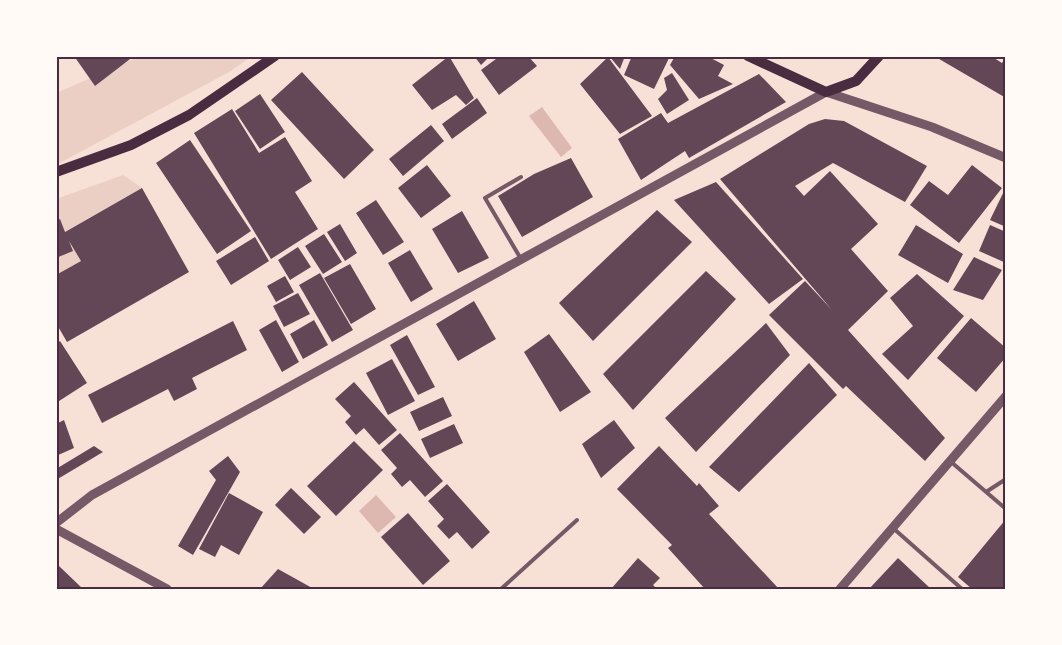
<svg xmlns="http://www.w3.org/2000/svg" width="1062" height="645" viewBox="0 0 1062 645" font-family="Signika,sans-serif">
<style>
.green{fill:#ebcfc5}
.water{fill:#dcb8b0}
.building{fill:#644757}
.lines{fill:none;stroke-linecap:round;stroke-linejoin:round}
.service{stroke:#755966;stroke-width:4}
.tertiary{stroke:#755966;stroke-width:9}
.secondary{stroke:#4a2c40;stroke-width:10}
.neatline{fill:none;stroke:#4a2c40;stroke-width:2}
</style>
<rect width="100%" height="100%" fill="#f7e1d7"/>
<!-- green -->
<path class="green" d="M141,56H252L231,71L56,165V93Z
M123,175L142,188L64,232L81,261L56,275V199Z"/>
<!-- water -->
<path class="water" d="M542,107L572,148L561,157L529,116Z
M376,495L396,517L378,533L359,511Z"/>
<!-- building -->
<path class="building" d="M74,56H134L95,86Z
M449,56L474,98L466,105L456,95L432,110L412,85Z
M474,56H490L481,65Z
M500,56H528L537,66L499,95L481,70Z
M609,56H625L620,69Z
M632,56H670L654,89L624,75Z
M675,56H707L724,65L718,76L733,84L699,99L670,65Z
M934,56H991L1002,63L1006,57V98Z
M608,57L652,116L620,134L580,84Z
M302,72L374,150L344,179L271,100Z
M672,73L689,100L667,114L658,99L667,90L664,78Z
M759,74L786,102L689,158L685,151L641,180L618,139L661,113L668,123Z
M260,94L285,132L260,149L235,111Z
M477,98L487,113L452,139L442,124Z
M232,109L259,153L285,137L312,181L295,192L318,229L271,259L194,133Z
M825,119L844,121L927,166L905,202L833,163L795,186L804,196L830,171L878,224L851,249L888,291L848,330L945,438L925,461L846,386L843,389L769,315L805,281L832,310L720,179L809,124Z
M431,125L444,141L403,176L389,159Z
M190,140L251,231L217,254L156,163Z
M571,158L593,197L522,237L498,196L534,174Z
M427,165L451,196L421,218L398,188Z
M972,165L1002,188L959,243L910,205L929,181L948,195Z
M716,182L803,279L769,304L674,200Z
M1006,187V227L990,220Z
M142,188L189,272L67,342L56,323V275L81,261L69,241L73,251L56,258V221L60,219L65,232Z
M376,200L404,242L383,255L356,213Z
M657,210L692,242L593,341L559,303Z
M462,211L489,258L458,273L432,229Z
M340,224L357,253L345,261L327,232Z
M916,225L963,254L948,283L898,255Z
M990,225L1006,232V263L979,251Z
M324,234L342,262L323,274L305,246Z
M255,237L269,261L231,285L216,261Z
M298,247L311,267L290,280L278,260Z
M410,250L433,289L411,302L388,263Z
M974,257L1002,270L983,300L953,290Z
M350,264L376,309L351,324L324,278Z
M706,271L736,299L633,410L603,374Z
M320,273L353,330L332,342L299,285Z
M917,274L964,316L908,380L882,354L913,326L890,298Z
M285,276L294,292L276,302L267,286Z
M298,293L310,314L284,327L273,306Z
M474,301L496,339L458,361L436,324Z
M971,318L1006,348V357L976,392L937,358Z
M276,320L299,362L282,372L259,330Z
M314,320L328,345L303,359L290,334Z
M233,321L247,350L192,378L197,389L174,401L168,389L102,423L88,395Z
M766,323L790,355L696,452L665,418Z
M549,334L591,392L560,412L524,352Z
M407,335L435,387L418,395L390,345Z
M60,341L87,383L56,403V344Z
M392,359L415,401L388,415L366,373Z
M809,363L837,395L739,492L709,467Z
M354,382L397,430L379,445L364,428L356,435L345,422L351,416L335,399Z
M443,397L452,416L419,431L410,412Z
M64,420L74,448L56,456V424Z
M614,420L635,448L601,478L582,444Z
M454,424L463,443L430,458L421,439Z
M400,433L443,481L425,497L410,480L402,487L391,474L397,468L381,450Z
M354,441L383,470L336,516L307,486Z
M94,446L103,452L56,480V469Z
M659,446L697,486L699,483L719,506L709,514L779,589H705L668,548L672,545L617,489Z
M228,456L240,472L193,555L178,546L216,480L209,471Z
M447,484L490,532L472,549L457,532L449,539L437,526L444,519L428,501Z
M291,488L321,517L304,534L275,505Z
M229,493L263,512L239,555L221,545L215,557L199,549Z
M408,513L450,561L423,585L381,537Z
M1006,519V589H972L958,577Z
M638,558L660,578L653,585L657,589H611Z
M898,558L931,589H869Z
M59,566L83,589H56V569Z
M278,569L314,589H260Z"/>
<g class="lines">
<!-- service -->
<path class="service" d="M521,177L485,198L521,259
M950,461L1006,509
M986,492L1006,479
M893,528L962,589
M501,589L577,520"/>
<!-- tertiary -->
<path class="tertiary" d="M56,523L92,495L826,92L932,127L1006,158
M56,529L167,589
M840,589L1006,396"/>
<!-- secondary -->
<path class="secondary" d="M748,56L826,92L856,81L879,56
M56,172L131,145L189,115L275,56"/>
</g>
<!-- border -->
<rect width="1062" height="645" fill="none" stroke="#fffaf5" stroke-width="115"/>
<rect x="58" y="58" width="946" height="530" class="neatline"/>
</svg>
